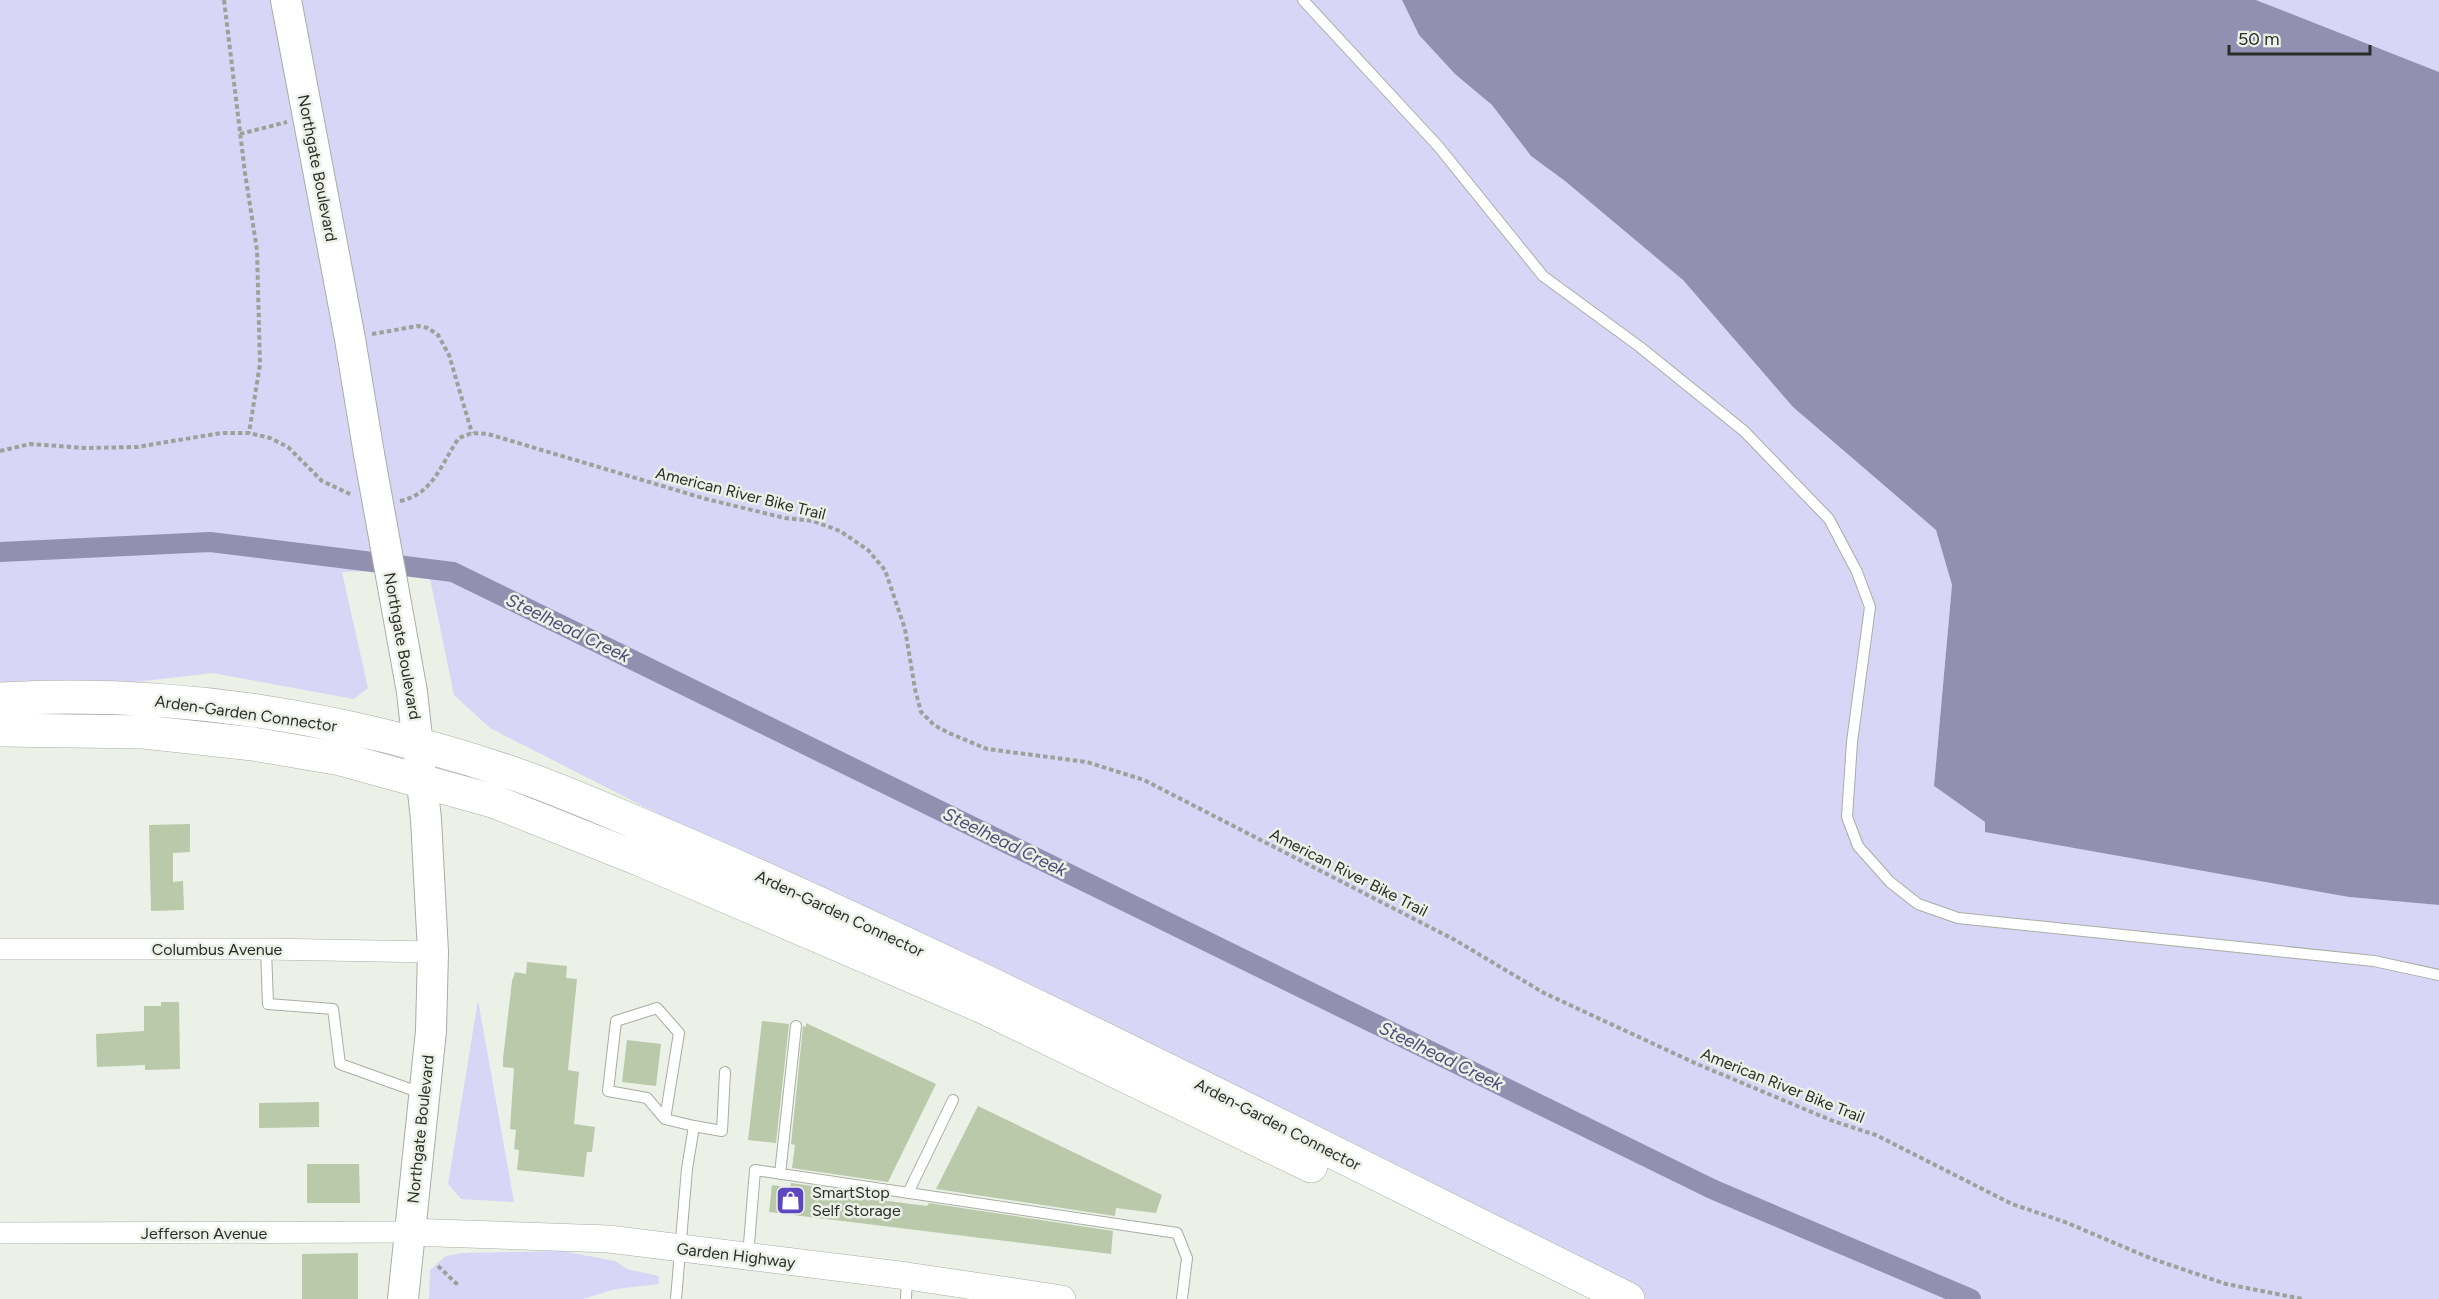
<svg xmlns="http://www.w3.org/2000/svg" width="2439" height="1299" viewBox="0 0 2439 1299" font-family="Figtree,sans-serif">
<style>
.green{fill:#d7d6f7}
.water{fill:#9190b0}
.lines{fill:none;stroke-linecap:round;stroke-linejoin:round}
.canal{stroke:#9190b0;stroke-width:20}
.building{fill:#b9c9aa}
.service-casing{stroke:#a8aea3;stroke-width:12}
.minor-casing{stroke:#a8aea3;stroke-width:22}
.tertiary-casing{stroke:#a8aea3;stroke-width:28}
.secondary-casing{stroke:#a8aea3;stroke-width:32}
.primary-casing{stroke:#a8aea3;stroke-width:34}
.path{stroke:#9da199;stroke-width:4;stroke-dasharray:4.5 3;stroke-linecap:butt}
.service{stroke:#fff;stroke-width:10}
.minor{stroke:#fff;stroke-width:21}
.tertiary{stroke:#fff;stroke-width:27}
.secondary{stroke:#fff;stroke-width:30}
.primary{stroke:#fff;stroke-width:33}
.secondary-bridge-casing{stroke:#a8aea3;stroke-width:32;stroke-linecap:butt}
.secondary-bridge{stroke:#fff;stroke-width:30}
.labels{text-anchor:middle;stroke-width:5;stroke-linejoin:round;paint-order:stroke}
.street-label{font-size:16px;fill:#2b2d29;stroke:#ebf1e6}
.poi-label{font-size:16px;fill:#2b2d29;stroke:#ebf1e6;text-anchor:start}
.water-label{font-size:18px;font-style:italic;fill:#4e4b7a;stroke:#ebf1e6}
</style>
<rect width="100%" height="100%" fill="#ebf1e6"/>
<!-- green -->
<path class="green" d="M0,0H1402L1419,35L1455,74L1492,105L1531,156L1565,181L1683,280L1793,407L1936,530L1952,585L1934,786L1985,822L2349,897L2439,905V1299H1609L490,728L454,695L428,569L342,572L368,688L354,699L212,673L0,698Z
M2256,0H2439V72Z
M478,1000L514,1202L461,1199L448,1184Z
M562,1251L615,1261L627,1269L659,1276V1284L616,1289L583,1299H429L430,1270L446,1256L462,1253Z"/>
<!-- water -->
<path class="water" d="M1402,0H2256L2439,72V905L2349,897L1985,832V822L1934,786L1952,585L1936,530L1793,407L1683,280L1565,181L1531,156L1492,105L1455,74L1419,35Z"/>
<g class="lines">
<!-- canal -->
<path class="canal" d="M0,552L210,542L453,572L1712,1189L1971,1299"/>
</g>
<!-- building -->
<path class="building" d="M190,824V852L173,853V882L183,881L184,910L151,911L149,825Z
M527,962L567,966L566,978L577,979L568,1070L579,1072L574,1124L595,1127L592,1152H587L584,1177L517,1170L519,1150L514,1149L516,1130L510,1129L514,1068L503,1067V1059L512,981L515,972L526,974Z
M161,1002H179L180,1069L145,1070V1065L97,1067L96,1034L144,1031V1006H161Z
M762,1021L789,1024L776,1143L748,1140Z
M806,1023L936,1084L888,1182L792,1168L795,1145L791,1144L803,1026L806,1027Z
M627,1040L661,1044L656,1086L622,1082Z
M319,1102V1127L259,1128V1103Z
M978,1106L1162,1195L1156,1213L1116,1208L1115,1216L936,1189Z
M307,1164H359L360,1203H307Z
M791,1183L882,1196L880,1200L927,1206L929,1203L1113,1231L1111,1254L769,1212L772,1185L790,1188Z
M358,1253V1299H302V1254Z"/>
<g class="lines">
<defs>
<path id="service" d="M1303,0L1438,146L1543,276L1640,347L1744,431L1829,519L1857,572L1870,607L1852,742L1847,817L1858,846L1890,882L1918,904L1958,918L2374,961L2439,975
M266,949L268,1004L333,1009L340,1064L421,1093
M665,1119L679,1033L657,1008L616,1021L608,1091L647,1098L665,1119L694,1126
M780,1174L796,1026
M908,1193L953,1100
M748,1256L755,1170L1177,1233L1187,1258L1182,1299
M676,1299L687,1169L694,1126L722,1131L725,1072
M906,1299L907,1276"/>
<path id="minor" d="M0,949H266L433,952
M0,1233L408,1232"/>
<path id="tertiary" d="M408,1232L609,1239L907,1276L1062,1299"/>
<path id="secondary" d="M286,0L350,339L369,454
M403,1299L431,1031L433,952L426,819L412,692"/>
<path id="primary" d="M0,699C173,689 348,717 512,773C564,791 616,814 667,836C770,880 871,927 972,975C1192,1080 1410,1191 1628,1299
M0,730L144,732L253,744L341,759L493,801L641,860L981,1006L1311,1166"/>
</defs>
<!-- service casing -->
<use href="#service" class="service-casing"/>
<!-- minor casing -->
<use href="#minor" class="minor-casing"/>
<!-- tertiary casing -->
<use href="#tertiary" class="tertiary-casing"/>
<!-- secondary casing -->
<use href="#secondary" class="secondary-casing"/>
<!-- primary casing -->
<use href="#primary" class="primary-casing"/>
<!-- path -->
<path class="path" d="M224,0L245,173L257,250L260,364L249,433
M240,134L287,122
M372,334L418,326L428,328L438,335L449,355L472,433
M0,451L30,444L86,448L137,447L221,433H249L270,438L288,447L322,481L352,495
M400,501C434,494 441,463 459,438L472,433L488,434L706,499L785,518L813,521L840,531L868,550L885,570L905,629L915,689L921,712L934,725L949,733L987,749L1087,762L1144,780L1455,940L1544,993L1697,1064L1833,1121L1876,1135L2012,1204L2065,1222L2150,1258L2226,1284L2303,1299
M438,1266L459,1286"/>
<!-- service -->
<use href="#service" class="service"/>
<!-- minor -->
<use href="#minor" class="minor"/>
<!-- tertiary -->
<use href="#tertiary" class="tertiary"/>
<!-- secondary -->
<use href="#secondary" class="secondary"/>
<!-- primary -->
<use href="#primary" class="primary"/>
<defs>
<path id="secondary-bridge" d="M369,454L412,692"/>
</defs>
<!-- secondary-bridge casing -->
<use href="#secondary-bridge" class="secondary-bridge-casing"/>
<!-- secondary-bridge -->
<use href="#secondary-bridge" class="secondary-bridge"/>
</g>
<!-- icons -->
<defs>
<symbol id="shop-square" viewBox="-11 -11 22 22"><rect x="-9" y="-9" width="18" height="18" rx="4" fill="#5d46bf" stroke="#ebf1e6"/><path d="M-5-2.5h2.3a2.7 3.5 0 0 1 5.4 0H5L5.5 6h-11ZM-1.5-2.5h3a1.5 2.3 0 0 0-3 0Z" fill="#fff"/></symbol>
</defs>
<g fill-rule="evenodd">
<use href="#shop-square" x="774" y="1184" width="33" height="33"/>
</g>
<g class="labels">
<!-- street labels -->
<g class="street-label">
<text transform="translate(318 168) rotate(79)" y="6">Northgate Boulevard</text>
<text transform="translate(741 493) rotate(14)" y="6">American River Bike Trail</text>
<text transform="translate(403 646) rotate(80)" y="6">Northgate Boulevard</text>
<text transform="translate(246 713) rotate(8)" y="6">Arden-Garden Connector</text>
<text transform="translate(1349 872) rotate(27)" y="6">American River Bike Trail</text>
<text transform="translate(840 913) rotate(25)" y="6">Arden-Garden Connector</text>
<text x="217" y="955">Columbus Avenue</text>
<text transform="translate(1783 1085) rotate(22)" y="6">American River Bike Trail</text>
<text transform="translate(1278 1124) rotate(27)" y="6">Arden-Garden Connector</text>
<text transform="translate(420 1129) rotate(-84)" y="6">Northgate Boulevard</text>
<text x="204" y="1239">Jefferson Avenue</text>
<text transform="translate(736 1255) rotate(7)" y="6">Garden Highway</text>
</g>
<!-- poi labels -->
<g class="poi-label">
<text x="812" y="1198">SmartStop<tspan x="812" dy="18">Self Storage</tspan></text>
</g>
<!-- water labels -->
<g class="water-label">
<text transform="translate(568 628) rotate(26)" y="6">Steelhead Creek</text>
<text transform="translate(1005 842) rotate(26)" y="6">Steelhead Creek</text>
<text transform="translate(1441 1056) rotate(26)" y="6">Steelhead Creek</text>
</g>
</g>
<!-- scale -->
<path d="M2229 45v9h141v-9" fill="none" stroke="#2b2d29" stroke-width="3"/>
<text x="2238" y="45" font-size="18" fill="#2b2d29" stroke="#ebf1e6" stroke-width="4.5" paint-order="stroke">50 m</text>
</svg>
